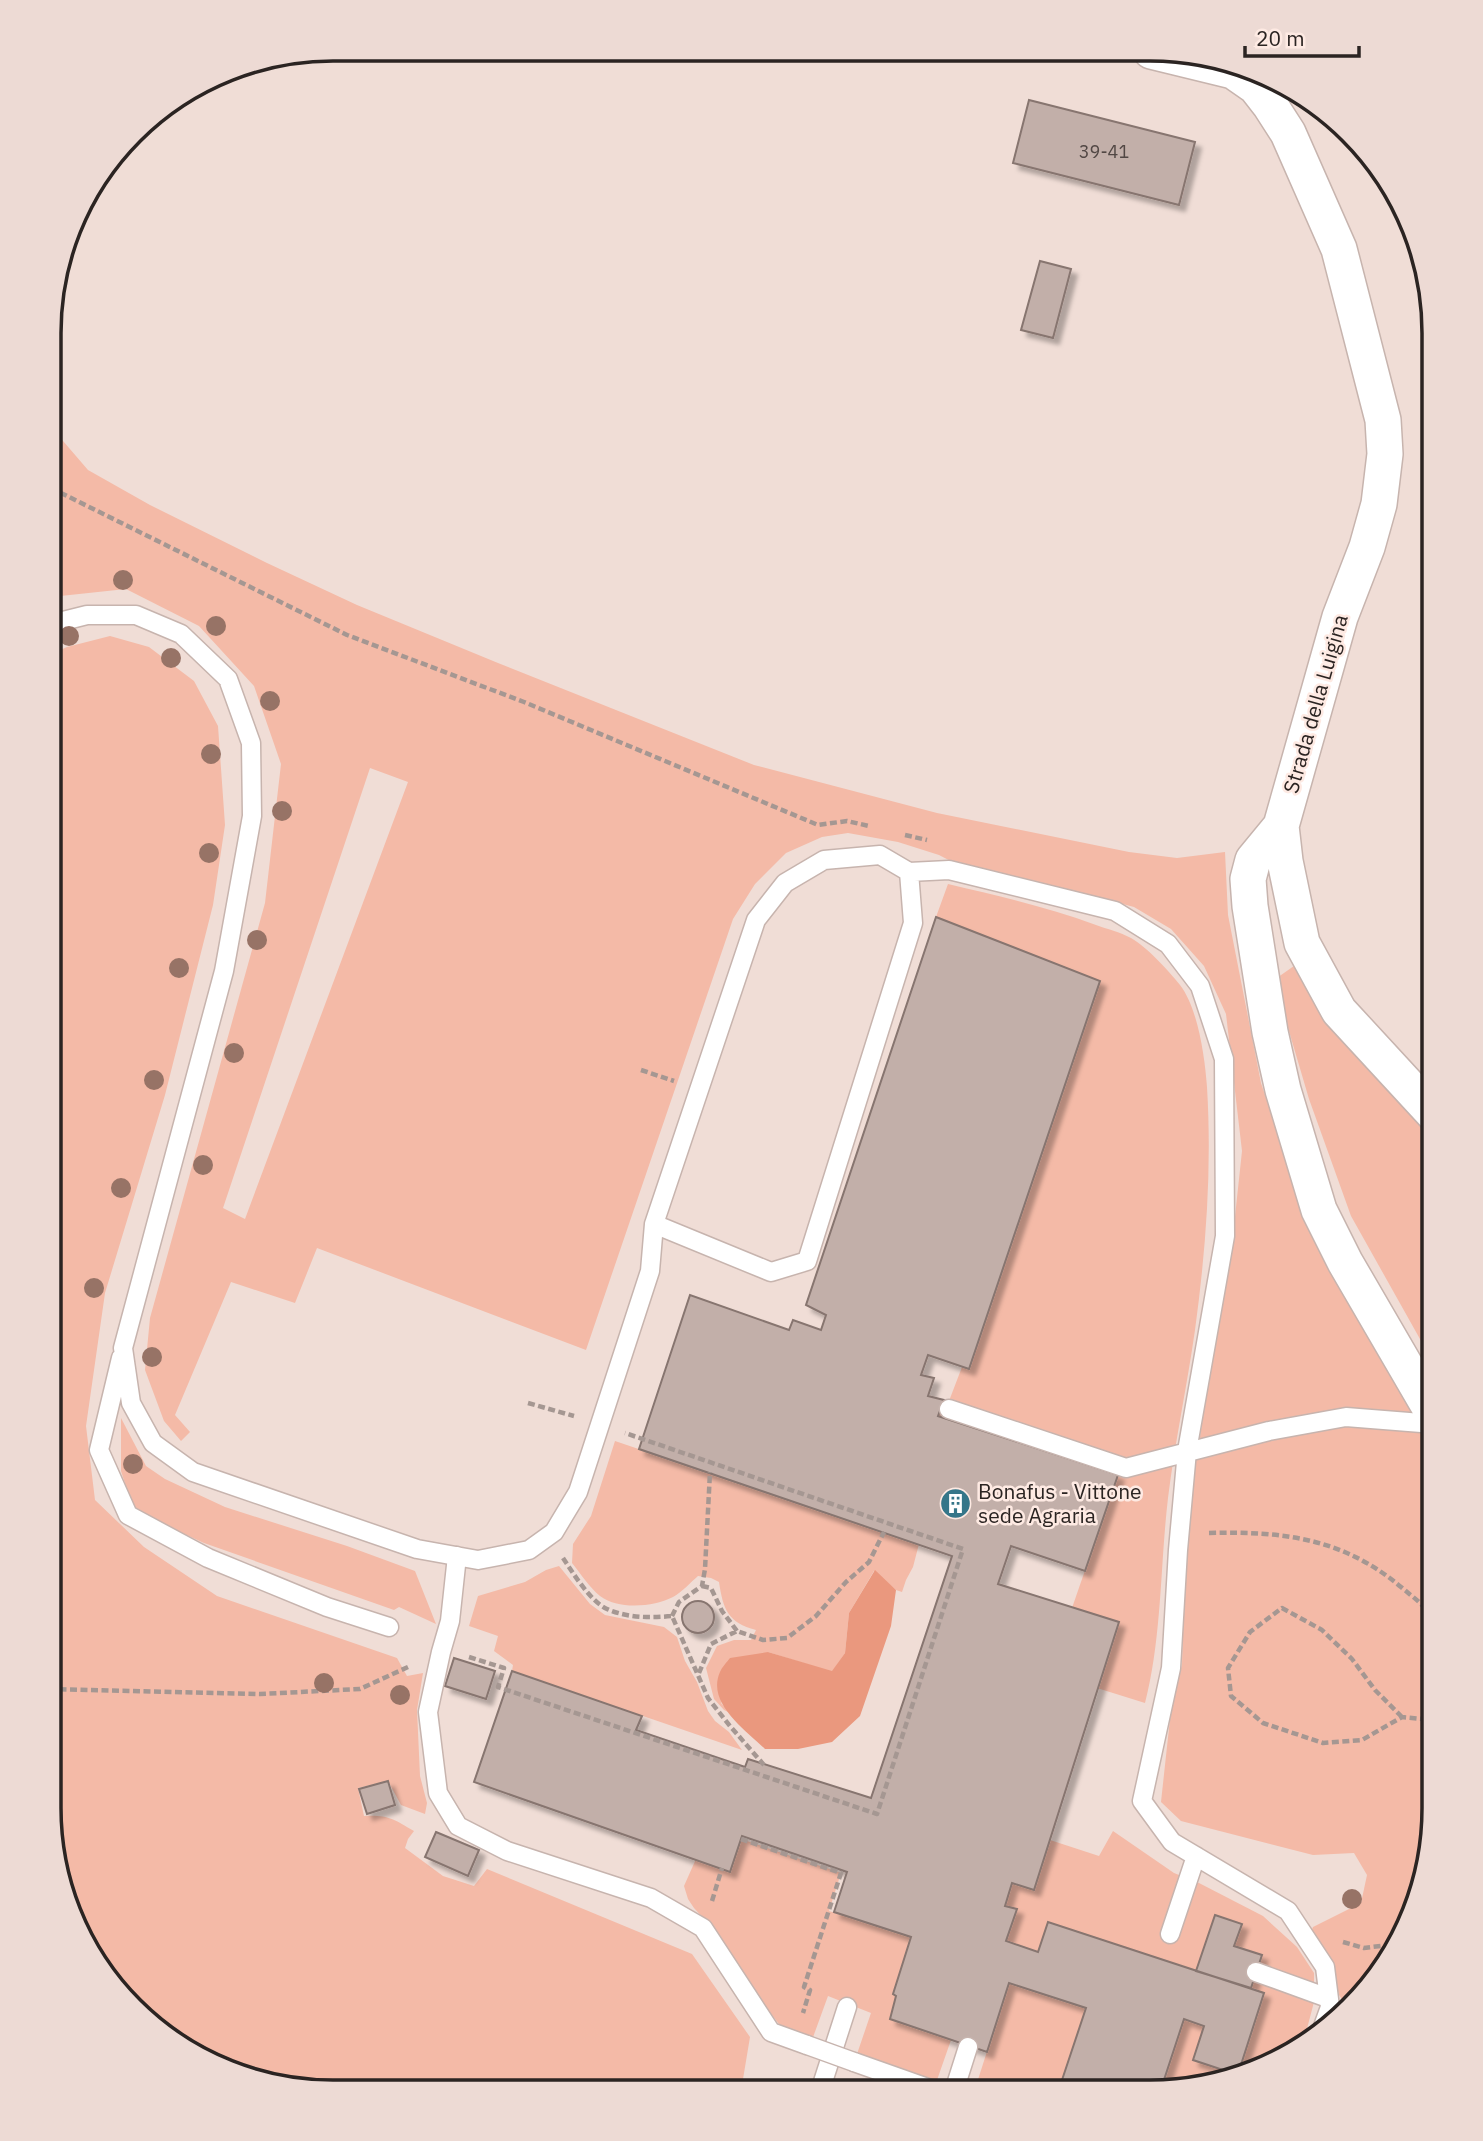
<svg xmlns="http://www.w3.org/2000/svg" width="1483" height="2141" viewBox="0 0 1483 2141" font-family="'IBM Plex Sans',sans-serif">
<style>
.green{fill:#f4baa7;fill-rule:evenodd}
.water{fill:#ea987e}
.building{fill:#c2afa9;stroke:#87756f;stroke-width:2;filter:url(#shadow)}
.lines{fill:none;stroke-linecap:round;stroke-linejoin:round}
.lane-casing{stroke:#c7b4ae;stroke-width:21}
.street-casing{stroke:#c7b4ae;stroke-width:38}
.path{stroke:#a59792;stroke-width:4.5;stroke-dasharray:7 3.5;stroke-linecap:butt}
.lane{stroke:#fff;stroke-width:18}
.street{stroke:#fff;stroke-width:35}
.lane-bridge-casing{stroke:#c7b4ae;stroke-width:21;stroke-linecap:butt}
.lane-bridge{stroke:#fff;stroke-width:18}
.tree{fill:#977366}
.labels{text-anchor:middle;stroke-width:5;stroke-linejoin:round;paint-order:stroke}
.number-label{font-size:18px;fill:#514744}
.street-label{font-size:21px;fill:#2b2422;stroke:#feeae3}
.poi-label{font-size:21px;fill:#2b2422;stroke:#feeae3;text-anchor:start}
.rim{fill:none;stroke:#2b2422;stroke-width:3.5}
</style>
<defs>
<filter id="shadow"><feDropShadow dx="6" dy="6" stdDeviation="2" flood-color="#0004"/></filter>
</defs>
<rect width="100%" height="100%" fill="#f0ddd6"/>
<!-- green -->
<path class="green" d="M51,427L88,470L150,505L267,563L357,605L498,663L754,765L937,813L1129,852L1177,858L1225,852L1228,915L1261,1083L1279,1137L1405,1389L1434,1436L1433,1827L1419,1899L1386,1966L1348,2009L1339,1995L1331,1966L1311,1932L1313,1927L1361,1903L1367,1875L1354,1853L1313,1855L1181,1821L1161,1802L1170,1719L1182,1664L1184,1599L1182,1583L1186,1524L1208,1386L1230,1263L1242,1151L1226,1014L1204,966L1171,929L1134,907L1059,887L964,868L939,855L898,842L848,833L822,837L786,853L755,884L733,919L586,1350L317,1248L295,1303L231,1282L175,1415L190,1432L181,1441L164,1421L145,1370L150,1318L265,903L281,764L254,686L199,626L126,589L51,597ZM370,768L408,782L245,1219L223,1208Z
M110,636L149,647L194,681L218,726L225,825L213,905L165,1095L105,1293L86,1426L95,1500L144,1547L217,1596L397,1658L407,1676L423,1673L417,1710L420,1776L427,1803L425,1814L401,1805L388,1781L358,1788L364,1816C389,1815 393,1819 414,1831L408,1839L405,1848L443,1876L474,1886L487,1869L692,1954L750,2037L743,2079L767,2091L297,2090L225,2071L161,2033L78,1933L49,1808L51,654L67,647Z
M948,884C998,896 1048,907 1096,925C1107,929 1120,932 1131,938C1148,948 1168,970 1180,985C1198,1008 1205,1058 1207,1087C1212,1169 1206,1249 1195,1330C1187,1386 1175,1442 1168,1498C1160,1566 1162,1637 1145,1703L1097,1688L1072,1608L1118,1475L938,1416L944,1400L949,1401L962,1367L969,1369L1100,981L936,917Z
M1301,961L1434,1126V1364L1351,1216L1309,1099L1274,980Z
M121,1418L146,1466L165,1479L225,1507L347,1546L415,1571L436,1624L399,1607L394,1610L204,1543L134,1511L121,1471Z
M615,1441L919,1544L913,1567L906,1580L902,1592L896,1590L874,1571L849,1613L845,1653L832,1672L768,1652L721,1703L732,1714L724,1710L714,1699L706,1668L717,1646L734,1640H751L756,1630C728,1623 723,1609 719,1582L711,1578L698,1576C691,1582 682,1592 673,1597C654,1607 618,1610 600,1596C589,1587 581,1574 572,1563L573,1544L591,1516Z
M559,1566L590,1604L605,1615L664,1627L677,1637L685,1661L697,1682L708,1711L715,1721L729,1732L742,1750L512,1671L513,1665L494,1651L498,1636L469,1626L478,1596L525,1582L546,1570Z
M1113,1831L1174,1873L1199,1883L1263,1916L1297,1947L1314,1973V2002L1303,2044L1275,2063L1239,2071L1264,1994L1251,1988L1262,1955L1234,1946L1241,1924L1215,1915L1196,1971L1038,1952L1006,1941L1017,1910L1005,1906L1012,1883L1034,1890L1050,1840L1099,1856Z
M741,1839L841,1873L829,1911L911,1937L893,1994L896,1996L890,2019L951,2040L936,2083L857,2054L871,2013L828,1996L812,2040L782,2028L759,1998L716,1932L694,1908L688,1899L684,1886L696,1859L730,1871Z
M1009,1983L1086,2008L1062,2080L1096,2092H974Z
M1184,2019L1204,2026L1193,2060L1232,2073L1161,2089Z"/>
<!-- water -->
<path class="water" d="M875,1570L896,1590L891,1626L860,1716L832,1742L798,1749H765C746,1730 706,1703 720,1672C722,1667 727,1662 730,1658L768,1652L832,1671L845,1653L849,1613Z"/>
<!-- building -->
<path class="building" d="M1029,100L1195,142L1179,205L1013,163Z
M1040,261L1071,269L1053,338L1021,330Z
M936,917L1100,981L969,1369L928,1355L921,1375L934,1378L928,1396L944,1400L938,1416L1118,1475L1085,1571L1011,1546L998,1584L1119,1622L1034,1890L1012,1883L1005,1906L1017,1909L1006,1941L1038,1952L1048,1922L1264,1993L1239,2071L1232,2073L1193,2060L1204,2026L1184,2019L1161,2089L1150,2092H1098L1062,2080L1086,2008L1009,1983L987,2052L890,2019L896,1996L893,1994L911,1937L834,1912L847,1872L742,1836L730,1872L474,1782L512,1671L642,1716L636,1730L745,1767L748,1759L871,1798L952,1556L639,1449L690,1295L789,1330L793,1320L821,1330L826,1315L806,1305Z
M682 1617a16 16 0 1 1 32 0a16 16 0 1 1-32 0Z
M454,1658L495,1671L486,1699L445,1686Z
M388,1781L395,1805L367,1814L359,1789Z
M436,1832L479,1850L468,1876L425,1857Z
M1215,1915L1242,1924L1234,1946L1262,1955L1251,1988L1196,1971Z"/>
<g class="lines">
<defs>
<path id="lane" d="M51,624L87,615H136L181,634L228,679L251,743L252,816L224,971L123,1348L131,1403L153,1443L193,1472L417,1549L478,1560L529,1550L554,1532L578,1492L650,1271L654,1224L756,920L785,883L824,860L880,855L909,872L913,923L807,1261L771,1272L654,1224
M909,872L949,870L1115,911L1168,944L1200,986L1224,1059L1225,1236L1187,1451L1178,1550L1171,1668L1142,1801L1172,1842L1288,1911L1325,1967L1330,2007L1321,2032
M121,1358L99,1450L128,1515L208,1558L327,1607L389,1627
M949,1409L1126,1468L1269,1431L1346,1417L1434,1424
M457,1556L450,1621L441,1652L428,1712L438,1793L458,1826L507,1851L651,1898L703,1928L771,2032L807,2045
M1170,1934L1196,1856
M1256,1972L1328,1998
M854,2062L936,2091
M820,2091L847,2007
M954,2091L968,2047"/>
<path id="street" d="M1151,51L1233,71L1256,87L1270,105L1288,133L1339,249L1383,420L1385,454L1379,504L1367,547L1340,617L1281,826L1253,860L1248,879L1250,906L1270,1032L1283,1090L1319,1210L1345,1262L1434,1415
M1281,826L1285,861L1302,943L1339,1011L1434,1114"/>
</defs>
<!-- lane casing -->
<use href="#lane" class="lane-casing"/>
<!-- street casing -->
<use href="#street" class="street-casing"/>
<!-- path -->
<path class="path" d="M51,488L347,635L524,702L818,825L847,821L869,826
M905,835L927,840
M641,1070L674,1081
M528,1403L574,1416
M1209,1533C1282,1531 1343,1538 1401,1587C1415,1599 1426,1605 1433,1622
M563,1558C573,1573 590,1601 607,1609C627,1618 651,1618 672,1616L708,1698L730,1726L764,1765
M702,1586L711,1588L722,1611L737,1631
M672,1616L679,1602L702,1586L705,1569L710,1472
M469,1657L504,1668L498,1687L877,1814L963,1549L625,1433
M699,1673L711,1644L737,1631L763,1640L787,1638L816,1616L846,1582L869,1562L884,1532
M49,1689L260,1694L360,1689L408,1667
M1402,1717L1375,1690L1352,1659L1322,1630L1282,1608L1250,1632L1228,1668L1231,1696L1263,1723L1323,1743L1362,1740L1402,1717L1433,1720
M741,1839L841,1873L804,1987L810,1990L803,2013
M712,1901L722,1868
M1343,1942L1364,1948L1397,1944"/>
<!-- lane -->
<use href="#lane" class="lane"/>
<!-- street -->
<use href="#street" class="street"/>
<defs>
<path id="lane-bridge" d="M807,2045L854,2062"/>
</defs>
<!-- lane-bridge casing -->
<use href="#lane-bridge" class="lane-bridge-casing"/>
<!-- lane-bridge -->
<use href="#lane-bridge" class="lane-bridge"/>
</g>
<!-- trees -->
<g class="tree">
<circle cx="123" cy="580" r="10"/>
<circle cx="216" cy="626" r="10"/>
<circle cx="69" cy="636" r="10"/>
<circle cx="171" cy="658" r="10"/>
<circle cx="270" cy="701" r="10"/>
<circle cx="211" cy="754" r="10"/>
<circle cx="282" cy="811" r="10"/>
<circle cx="209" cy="853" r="10"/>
<circle cx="257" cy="940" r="10"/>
<circle cx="179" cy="968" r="10"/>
<circle cx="234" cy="1053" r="10"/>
<circle cx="154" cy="1080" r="10"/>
<circle cx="203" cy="1165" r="10"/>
<circle cx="121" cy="1188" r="10"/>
<circle cx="94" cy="1288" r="10"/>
<circle cx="152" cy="1357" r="10"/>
<circle cx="133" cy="1464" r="10"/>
<circle cx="324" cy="1683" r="10"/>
<circle cx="400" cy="1695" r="10"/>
<circle cx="1352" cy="1899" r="10"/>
</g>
<!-- icons -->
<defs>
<symbol id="building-disc" viewBox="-11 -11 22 22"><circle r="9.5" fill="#357689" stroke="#feeae3"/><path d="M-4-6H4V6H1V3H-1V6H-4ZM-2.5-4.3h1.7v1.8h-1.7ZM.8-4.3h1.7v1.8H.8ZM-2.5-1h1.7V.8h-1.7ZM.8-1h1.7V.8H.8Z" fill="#fff"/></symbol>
</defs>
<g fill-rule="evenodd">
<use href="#building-disc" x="938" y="1486" width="35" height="35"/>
</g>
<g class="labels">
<!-- number labels -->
<g class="number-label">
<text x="1104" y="158">39-41</text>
</g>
<!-- street labels -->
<g class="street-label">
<text transform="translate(1316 704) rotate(-74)" y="7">Strada della Luigina</text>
</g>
<!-- poi labels -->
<g class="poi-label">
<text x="978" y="1499">Bonafus - Vittone<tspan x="978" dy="24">sede Agraria</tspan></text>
</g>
</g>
<!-- crop -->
<path d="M0 0H1483V2141H0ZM333 61H1150A272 272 0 0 1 1422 333V1808A272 272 0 0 1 1150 2080H333A272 272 0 0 1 61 1808V333A272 272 0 0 1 333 61Z" fill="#eddad4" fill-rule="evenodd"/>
<path class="rim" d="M333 61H1150A272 272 0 0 1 1422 333V1808A272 272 0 0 1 1150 2080H333A272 272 0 0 1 61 1808V333A272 272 0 0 1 333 61Z"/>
<!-- scale -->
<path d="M1245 46v10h114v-10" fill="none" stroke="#2b2422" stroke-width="3.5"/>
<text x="1256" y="46" font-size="21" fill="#2b2422" stroke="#feeae3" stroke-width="5" paint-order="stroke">20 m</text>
</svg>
